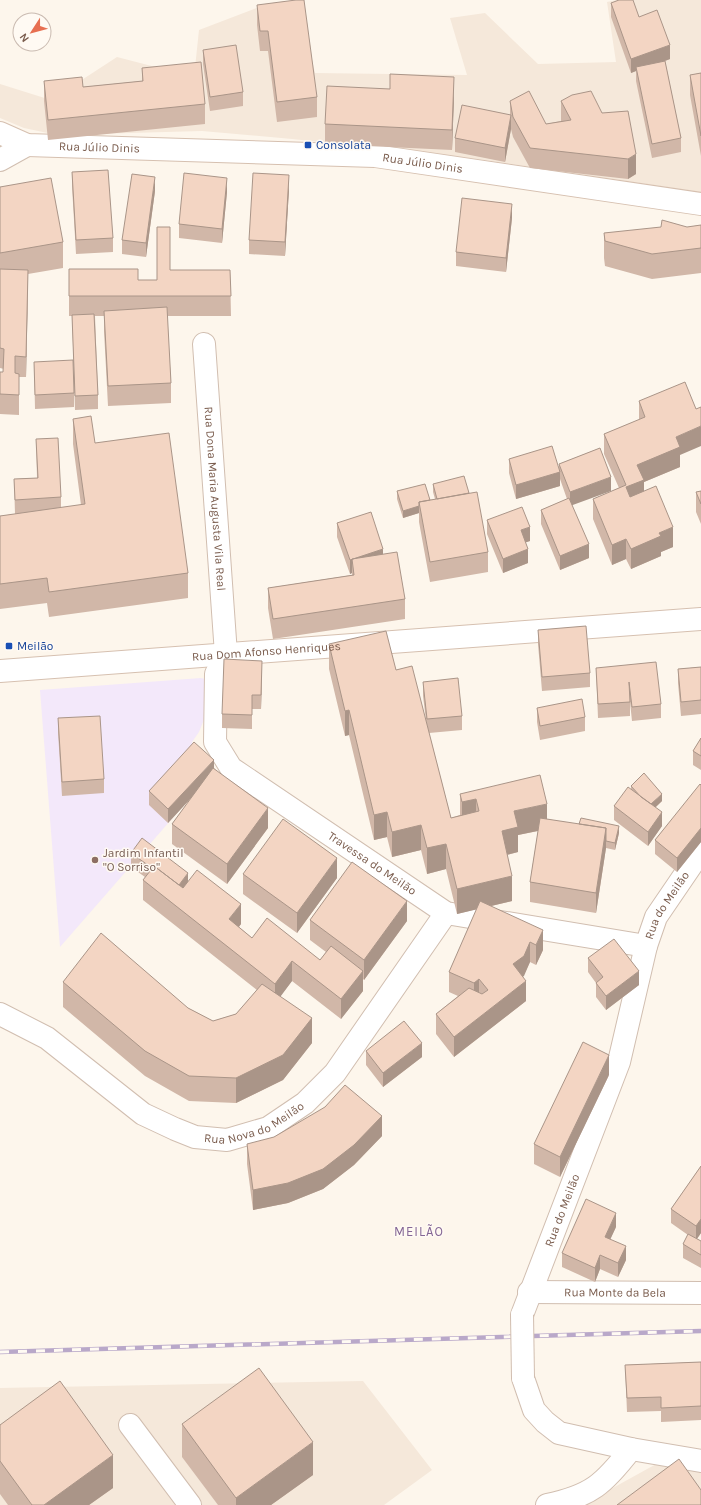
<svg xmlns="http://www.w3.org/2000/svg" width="701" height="1505" viewBox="0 0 701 1505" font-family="Karla,sans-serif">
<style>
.residential{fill:#f5e8da}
.education{fill:#f3e8fa}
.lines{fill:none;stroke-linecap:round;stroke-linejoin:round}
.minor-casing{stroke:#d1beb0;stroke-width:24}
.secondary-casing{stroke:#d6c0b0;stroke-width:24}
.minor{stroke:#fff;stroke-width:22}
.secondary{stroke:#fff;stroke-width:22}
.rail-casing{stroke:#b9a8c9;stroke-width:4.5}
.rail{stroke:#fffaf3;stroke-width:3;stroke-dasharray:9;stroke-linecap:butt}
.minor-bridge-casing{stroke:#d1beb0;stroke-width:24;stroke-linecap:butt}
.minor-bridge{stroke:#fff;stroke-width:22}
.wall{fill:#d1b7a8}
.shaded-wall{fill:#aa9588}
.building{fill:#f3d5c3;stroke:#aa9588}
.transit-dot{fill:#1a4fb4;stroke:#fffaf3;stroke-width:1.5}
.education-dot{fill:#8d6e63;stroke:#fffaf3;stroke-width:1.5}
.labels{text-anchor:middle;stroke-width:3;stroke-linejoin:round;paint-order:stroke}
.transit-label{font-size:12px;fill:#164399;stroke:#fffaf3;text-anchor:start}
.street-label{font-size:12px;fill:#7a5c4d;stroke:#fffaf3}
.education-label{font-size:12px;fill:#785e54;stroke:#fffaf3;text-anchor:start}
.neighbourhood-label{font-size:13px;letter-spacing:1px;fill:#846695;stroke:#fffaf3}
</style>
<rect width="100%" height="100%" fill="#fdf6ec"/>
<!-- residential -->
<path class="residential" d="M617,0H701V192L478,159L292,139L202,131L57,135L24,128L0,118V84L51,100L117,57L194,77L199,30L259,7L302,16L315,73L467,75L450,18L485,13L538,64L616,62L607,2Z
M363,1381L432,1470L384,1505H0V1388Z
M658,1463L701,1472V1505H582Z"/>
<!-- education -->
<path class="education" d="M201,678L205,679V717L199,732L192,742L196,756L211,774L60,947L40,690Z"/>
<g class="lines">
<defs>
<g id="minor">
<path d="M0,160L27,145"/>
<path id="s1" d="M204,344L226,654L216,674L215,742L231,768L446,913L646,946"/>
<path id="s2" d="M0,1014L47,1038L143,1114L175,1129L195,1137L227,1140L268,1128L305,1103L335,1073L446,913"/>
<path id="s3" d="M529,1292L701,1293"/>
<path id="s4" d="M522,1315L619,1062L646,946L656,917L701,851"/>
<path d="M523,1378L534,1410L545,1422L559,1433L631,1449L701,1461"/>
<path d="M130,1425L190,1505"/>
<path d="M547,1505C591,1496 604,1484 631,1449"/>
</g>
<g id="secondary">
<path id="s5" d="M0,133L27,145L375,156L701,204"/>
<path id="s6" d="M0,671L701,619"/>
</g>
</defs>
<!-- minor casing -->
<use href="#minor" class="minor-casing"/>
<!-- secondary casing -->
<use href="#secondary" class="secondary-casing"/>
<!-- minor -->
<use href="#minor" class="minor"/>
<!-- secondary -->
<use href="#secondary" class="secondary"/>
<defs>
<path id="rail" d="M0,1352L701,1331"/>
</defs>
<!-- rail casing -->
<use href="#rail" class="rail-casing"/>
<!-- rail -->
<use href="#rail" class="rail"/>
<defs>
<path id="minor-bridge" d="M522,1315L523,1378"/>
</defs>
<!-- minor-bridge casing -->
<use href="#minor-bridge" class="minor-bridge-casing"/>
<!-- minor-bridge -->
<use href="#minor-bridge" class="minor-bridge"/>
</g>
<!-- wall -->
<path class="wall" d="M611,3L639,17L670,59L665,61L681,138V152L652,158L636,81V71L631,73L611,17Z
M257,5L317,97V117L277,122L268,51H260L257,25Z
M203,50L243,92V106L210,111L203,64Z
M142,68L205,104V124L48,140L44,101V81L83,87L142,81Z
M701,73V156L690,95V75Z
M454,97L452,150L325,144V124Z
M510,101L546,124L561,121V101L602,113L636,174L628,179L530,168L513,137L511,129L505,162L455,152V138L510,115Z
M72,172L113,238V252L76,254L72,186Z
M0,187L63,242V268L28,274L26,377H19V415L0,414V372H3L4,369L0,368Z
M289,189L285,256L249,254V240Z
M155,191L146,257L122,254V240Z
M227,192L222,243L179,238V224Z
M512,218L506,272L456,266V252Z
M701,225V273L652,279L605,266L604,258V233L687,227Z
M69,269L138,280H157L170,270H230L231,316H167L171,383V403L108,406L104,331V316H95L98,395V409L75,410L72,316H69Z
M34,362L74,393V407L35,409Z
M639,401L680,455V467L644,482V491L673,547L661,552V556L631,569L626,559L612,565L593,519V499L619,488L604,454V434L639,420Z
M73,419L95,443L188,573V598L49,617L47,603L0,609V516L15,514L14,479L37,478L36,439L61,497V508L81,505L73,444Z
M600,448L572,505L589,558L560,570L541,524V510L567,499L560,479V486L516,499L509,473V459L559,469V464Z
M433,484L469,493L488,552V572L430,582L419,522V513L403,518L397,499V491L430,500L435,499L433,492Z
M701,491V524L696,512V492Z
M487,520L530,541L525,542L528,563L503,573L487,534Z
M337,523L383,554L405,599V619L273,639L268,608V588L352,575V573L350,574L337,537Z
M538,630L590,673V687L542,691L538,644Z
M329,644L396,670L426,720L423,696V682L462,716V730L429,733L451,818L460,815V794L547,819L619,833L615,850L606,848L596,913L530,902V882L538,831L518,835V852L507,855L512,901L491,906L543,950L536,965L530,962L523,976L526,1001L454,1057L436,1034V1014L458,996L449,992V972L477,909L457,914L446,869L427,874L421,850L392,857L387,837L374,840L349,735L345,736L329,669Z
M701,667V714L681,716L678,683V669Z
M596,668L661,704V718L632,721L630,702V716L598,718Z
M262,675L261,709H252V729L222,728V714Z
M537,708L585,717V731L540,740L537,722Z
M58,718L104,779V793L62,796L58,732Z
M701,738V770L693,765V751Z
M214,768L268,828L227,884L172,844V824L193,796L168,823L149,805V791Z
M701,785V842L677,872L655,854V840Z
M631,786L662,801L655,808L662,826L648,846L614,820V806L631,790Z
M131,853L188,881L241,924L239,927L252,938L320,960L326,952L310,940V920L407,921L364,980L363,979V991L341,1019L292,981L280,996L312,1043L283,1080L236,1103L189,1101L145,1076L63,1007V982L188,1008L213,1021L236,1014L257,990L143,900V880L145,877L131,867Z
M243,874L337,878L297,933L243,894Z
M588,958L639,985L606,1010L596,997V983L588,972Z
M366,1051L422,1057L383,1087L366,1065Z
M609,1075L560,1177L534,1164V1144Z
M382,1136L354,1165L323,1189L288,1203L253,1210L247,1164V1144Z
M701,1166V1233L697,1239L701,1241V1268L683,1258V1244L688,1235L671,1223V1209Z
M616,1227L610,1239L626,1260L618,1277L600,1269L595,1282L562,1267V1253Z
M701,1362V1420L661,1422V1411L627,1412L625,1365Z
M182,1424L313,1475L271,1505H218L182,1457Z
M0,1425L113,1488L89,1505H8L0,1494Z"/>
<!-- shaded-wall -->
<path class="shaded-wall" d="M670,45V59L637,71L636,67V71L631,73V59Z
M454,77V97L452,150V130Z
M511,115V129L505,162V148Z
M636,154V174L628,179V159Z
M289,175V189L285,256V242Z
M155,177V191L146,257V243Z
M227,178V192L222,243V229Z
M512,204V218L506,272V258Z
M28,270V290L26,377V357Z
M701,426V446L680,455V467L644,482V500L626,508V487L637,465L676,437Z
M560,472V486L516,499V485Z
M611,477V491L570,506V492Z
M419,506V513L403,518V511Z
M530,527V541L521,544V530Z
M673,527V547L661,552V556L631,569V549L659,533Z
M626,539V559L612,565V545Z
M589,544V558L560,570V556Z
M383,549V563L352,559Z
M528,549V563L503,573V559Z
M352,559V573L350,574V560Z
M262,661V675L261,709V695Z
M349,710V735L345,736V711Z
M214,760V773L168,823V809Z
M662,794V801L649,813V806Z
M476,799V824L462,827V802Z
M547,804V829L518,835V852L502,856V831L514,811Z
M268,808V828L227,884V864Z
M387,812V837L374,840V815Z
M662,812V826L648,846V832Z
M421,825V850L392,857V832Z
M619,826V833L615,850V843Z
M606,828V848L596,913V893Z
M701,828V842L677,872V858Z
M446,844V869L427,874V848Z
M337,858V878L297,933V913Z
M188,873V887L177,902V888Z
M512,876V901L457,914V889Z
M407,901V921L364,980V960Z
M241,904V924L229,939V919Z
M543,930V950L536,965V945Z
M530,942V962L524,976L513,984V964Z
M292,961V981L275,1004V984Z
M363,971V991L341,1019V999Z
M639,971V985L606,1010V996Z
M479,979V999L474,1003V983Z
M526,981V1001L454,1057V1037Z
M312,1018V1043L283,1080L236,1103V1078Z
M422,1043V1057L383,1087V1073Z
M609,1055V1075L560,1177V1157Z
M382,1116V1136L354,1165L323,1189L288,1203L253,1210V1190Z
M616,1213V1227L605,1251V1237Z
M701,1219V1233L696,1240V1226Z
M626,1246V1260L618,1277V1263Z
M600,1255V1269L595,1282V1268Z
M313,1442V1475L271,1505H236V1498Z
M113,1455V1488L89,1505H44Z"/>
<!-- building -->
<path class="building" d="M296,0H304L317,97L277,102L268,31H260L257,5Z
M619,0H633L639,17L657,10L670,45L631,59L611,3Z
M236,45L243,92L210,97L203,50Z
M665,61L681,138L652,144L636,67Z
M201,62L205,104L48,120L44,81L82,77L83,87L143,81L142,68Z
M701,73V136L690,75Z
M390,74L454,77L452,130L325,124L327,86L390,89Z
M529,91L546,124L571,120L561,101L572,95L591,91L602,113L628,111L636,154L628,159L530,148L513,117L510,101Z
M462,105L511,115L505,148L455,138Z
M108,170L113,238L76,240L72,172Z
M184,173L227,178L222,229L179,224Z
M253,173L289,175L285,242L249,240Z
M132,174L155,177L146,243L122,240Z
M51,178L63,242L0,253V187Z
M462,198L512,204L506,258L456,252Z
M662,220L687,227L701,225V248L652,254L605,241L604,233L661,227Z
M157,227H170V270H230L231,296H69V269H138V280H157Z
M0,269L28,270L26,357L15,356V373L19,374V395L0,394V372H3L4,349L0,348Z
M167,307L171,383L108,386L104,311Z
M94,314L98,395L75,396L72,315Z
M73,360L74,393L35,395L34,362Z
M685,382L696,409L701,407V426L676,437L680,447L637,465L644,480L626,487L630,497L656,486L673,527L659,533L661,536L631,549L626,539L612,545L593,499L626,485L604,434L645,417L639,401Z
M91,416L95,443L169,433L188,573L49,592L47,578L0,584V516L85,504L73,419Z
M58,438L61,497L15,500L14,479L38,478L36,439Z
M552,446L560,472L516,485L509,459Z
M600,448L611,477L570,492L559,464Z
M464,476L469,493L437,499L433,484Z
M425,484L430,500L419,502V506L403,511L397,491Z
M701,491V504L696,492Z
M477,492L488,552L430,562L419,502Z
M569,498L589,544L560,556L541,510Z
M522,507L530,527L521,530L528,549L503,559L487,520Z
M371,512L383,549L350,560L337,523Z
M397,552L405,599L273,619L268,588L354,575L352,559Z
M586,626L590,673L542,677L538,630Z
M386,631L396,670L412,666L451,818L479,811L476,799L462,802L460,794L540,775L547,804L514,811L518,827L502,831L512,876L457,889L446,844L427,848L421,825L392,832L387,812L374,815L349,710L345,711L329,644Z
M224,659L262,661L261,695H252V715L222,714Z
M656,662L661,704L632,707L629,682L630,702L598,704L596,668Z
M701,667V700L681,702L678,669Z
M458,678L462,716L427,719L423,682Z
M582,699L585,717L540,726L537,708Z
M100,716L104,779L62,782L58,718Z
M701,738V756L693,751Z
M194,742L214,760L168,809L149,791Z
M213,768L268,808L227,864L172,824Z
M644,773L662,794L651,804L641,797L631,786Z
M700,784L701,785V828L677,858L655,840Z
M628,787L662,812L648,832L614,806Z
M540,818L606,828L596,893L530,882Z
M581,818L619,826L615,843L606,841V828L579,824Z
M283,819L337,858L297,913L243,874Z
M142,838L188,873L179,885L154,866L152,868L131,853Z
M352,862L407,901L364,960L310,920Z
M154,866L183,888L197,870L241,904L229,919L252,938L267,918L320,960L331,946L363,971L341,999L292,961L275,984L143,880Z
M480,901L543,930L536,945L530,942L524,956L513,964L526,981L454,1037L436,1014L469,988L482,994L488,990L479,979L474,983L449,972Z
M101,933L188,1008L213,1021L236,1014L262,984L312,1018L283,1055L236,1078L189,1076L145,1051L63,982Z
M614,939L639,971L606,996L596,983L603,977L588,958Z
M404,1021L422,1043L383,1073L366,1051Z
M583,1042L609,1055L560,1157L534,1144Z
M345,1085L382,1116L354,1145L323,1169L288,1183L253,1190L247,1144L274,1137L325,1107Z
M701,1166V1219L696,1226L671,1209Z
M586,1199L616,1213L605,1237L626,1246L618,1263L600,1255L595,1268L562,1253Z
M688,1234L701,1241V1255L683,1244Z
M701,1362V1406L661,1408V1397L627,1398L625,1365Z
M259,1368L313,1442L236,1498L182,1424Z
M60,1381L113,1455L44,1505H32L0,1461V1425Z
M679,1459L701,1490V1505H617Z"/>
<!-- markers -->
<g class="transit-dot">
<rect x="304" y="141" width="8" height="8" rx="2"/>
<rect x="5" y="642" width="8" height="8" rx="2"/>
</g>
<circle class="education-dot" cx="95" cy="860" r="4"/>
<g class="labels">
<!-- transit labels -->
<g class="transit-label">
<text x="316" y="149">Consolata</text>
<text x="17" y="650">Meilão</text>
</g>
<!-- street labels -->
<g class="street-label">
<text dy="4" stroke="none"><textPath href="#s5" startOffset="102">Rua Júlio Dinis</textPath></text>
<text dy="4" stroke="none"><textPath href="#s5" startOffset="426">Rua Júlio Dinis</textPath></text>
<text dy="4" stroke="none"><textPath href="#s1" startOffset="155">Rua Dona Maria Augusta Vila Real</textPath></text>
<text dy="4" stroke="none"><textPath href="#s6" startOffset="267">Rua Dom Afonso Henriques</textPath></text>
<text dy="4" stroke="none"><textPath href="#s1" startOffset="602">Travessa do Meilão</textPath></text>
<text dy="4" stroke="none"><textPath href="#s4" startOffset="436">Rua do Meilão</textPath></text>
<text dy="4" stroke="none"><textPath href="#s2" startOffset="295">Rua Nova do Meilão</textPath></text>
<text dy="4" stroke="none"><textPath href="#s4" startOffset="112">Rua do Meilão</textPath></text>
<text dy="4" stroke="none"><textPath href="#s3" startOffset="86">Rua Monte da Bela</textPath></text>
</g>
<!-- education labels -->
<g class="education-label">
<text x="103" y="857">Jardim Infantil<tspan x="103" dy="14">"O Sorriso"</tspan></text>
</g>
<!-- neighbourhood labels -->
<g class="neighbourhood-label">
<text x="419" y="1236">MEILÃO</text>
</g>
</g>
<!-- north arrow -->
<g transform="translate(32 32) rotate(234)"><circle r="19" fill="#fffaf3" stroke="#cabbb1"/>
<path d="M0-3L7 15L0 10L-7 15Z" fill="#e76f51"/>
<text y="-6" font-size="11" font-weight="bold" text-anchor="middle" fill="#7a5c4d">N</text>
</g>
</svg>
